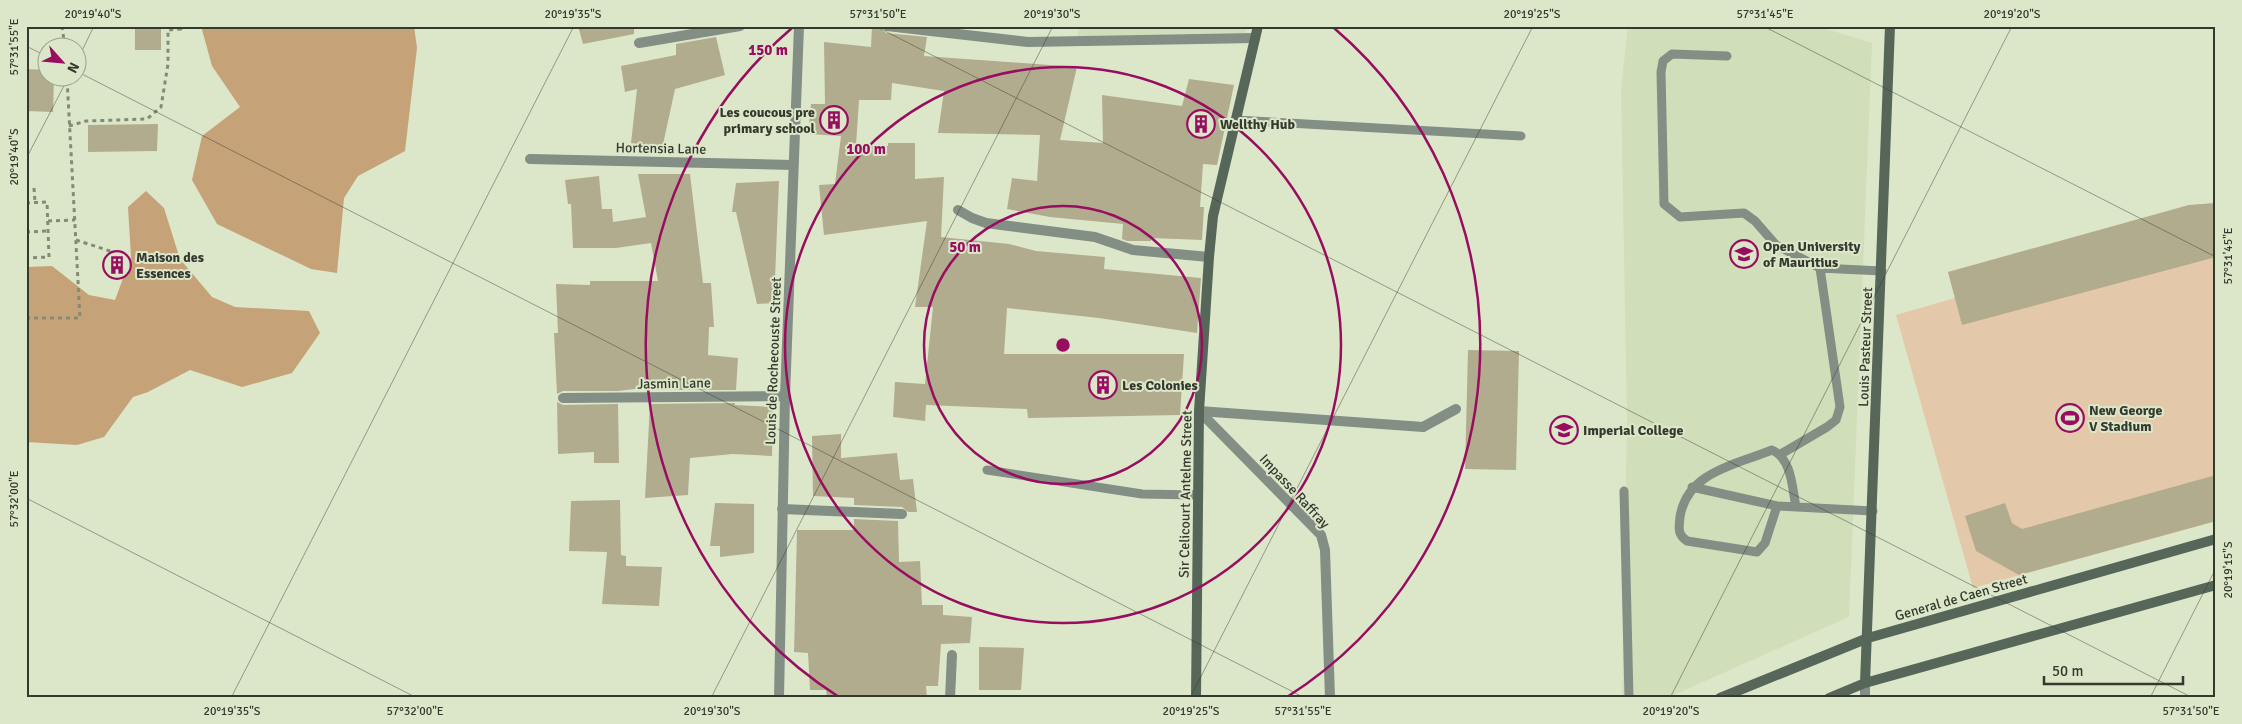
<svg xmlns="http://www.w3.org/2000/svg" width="2242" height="724" viewBox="0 0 2242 724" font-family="Signika,sans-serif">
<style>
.built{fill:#d0deba}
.green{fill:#e3c8a9}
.forest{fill:#c5a278}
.building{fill:#b2ac8f}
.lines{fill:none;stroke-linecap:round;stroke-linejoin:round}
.path{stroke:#838b77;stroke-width:3;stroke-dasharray:4 4;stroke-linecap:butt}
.lane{stroke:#838e85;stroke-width:9}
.street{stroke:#838e85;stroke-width:10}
.secondary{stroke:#566659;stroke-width:10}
.ticks{fill:none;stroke:#34392d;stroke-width:1;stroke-opacity:0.45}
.ring{fill:none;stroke:#980d60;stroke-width:2.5}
.labels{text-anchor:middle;stroke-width:4;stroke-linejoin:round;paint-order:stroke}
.poi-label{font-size:14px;font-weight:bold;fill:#34392d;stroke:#dce7ca;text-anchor:start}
.street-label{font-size:14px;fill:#34392d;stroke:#dce7ca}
.centre{fill:#980d60;stroke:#dce7ca;stroke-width:2.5}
.ring-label{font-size:15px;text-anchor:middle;font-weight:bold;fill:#980d60;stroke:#dce7ca;stroke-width:4;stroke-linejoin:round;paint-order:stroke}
.neatline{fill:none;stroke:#34392d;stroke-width:2}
.ticks-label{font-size:12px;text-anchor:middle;fill:#34392d}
</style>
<rect width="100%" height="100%" fill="#dce7ca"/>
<!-- built -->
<path class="built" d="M1079,26H1247L1246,33L1078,37Z
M1628,26H1817L1872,43L1849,617L1667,698H1622L1627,419L1621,89Z"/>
<!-- green -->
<path class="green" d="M2216,203V521L1973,588L1896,315L1955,298L1948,272L2189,205Z"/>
<!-- forest -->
<path class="forest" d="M201,26H414L417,48L405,151L358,176L344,198L337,273L311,269L217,224L192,180L202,136L240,107L212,66Z
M146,191L164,208L180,259L212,297L235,307L309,311L320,333L292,373L242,387L190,370L148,392L133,397L104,437L77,445L26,442V267L52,266L89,295L115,300L131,257L128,207Z"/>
<!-- building -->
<path class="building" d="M135,26H161V50H135Z
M578,26H634V34L583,44Z
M872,26H880L883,31L886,33L927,37L924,56L1077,67L1060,140L1103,143L1102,95L1182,106L1189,79L1234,85L1217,165L1203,164L1200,207H1204L1202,240L1151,238V241H1127L1122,239L1123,224L1050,217L1007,209L1012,178L1037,181L1040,135L938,133L944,91L892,83L891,100H859L856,146H888V143H915V179L944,177L941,237L1009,244L1036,251L1105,257L1104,269L1201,278L1197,333L1099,318L1007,308L1004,354H1184L1180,415L1028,418L1027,409L926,405L925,421L893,417L895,382L925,384L933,307H915L927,221L824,235L819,185L835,184L841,136L808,134L811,104H825L824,42L871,47Z
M716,37L725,75L675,89L662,149L631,143L637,89L625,92L621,66L676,55V44Z
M26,69L48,70V78H54L53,112L26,111Z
M158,124L157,151L88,152V125Z
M638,174H690L703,283H711L714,327H709L708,355L738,358L736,390H651V387L618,391H563L557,394L554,333H558L556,284L590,285V281H658L651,243L616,248H573L571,204H568L565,180L599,176L602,209H612L613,222L646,217Z
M779,181L774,303L757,304L736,212H732L736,183Z
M2216,203V257L1962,325L1948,272L2189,205Z
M128,256L129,272L107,274L106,259Z
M1468,350L1519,351L1516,470L1465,469Z
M557,402L563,405L618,404L619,463H594V452L558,454Z
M735,403V405L773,407L772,456L733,454L690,458L688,495L645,498L650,404Z
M841,434V458L897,453L900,480L913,479L917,512H908L902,507L854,505V498L813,496L812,436Z
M2216,475V521L2019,575L1976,551L1965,516L2005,503L2012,523L2022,529Z
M620,500L621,555L626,556V566L662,567L659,606L602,604L607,552L569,551L571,501Z
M715,503L754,504V553L720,557V546H710Z
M854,519L898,521L899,562L920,561L922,605H943V615L972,617L970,643L941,644L938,686H926L927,698H827L826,690H810L808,653L794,652L797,530H854Z
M979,647L1024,648L1021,690H979Z"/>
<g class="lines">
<!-- path -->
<path class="path" d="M62,26L65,48
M69,126L86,121L147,119L161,107L168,64V30L181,29V26
M34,188L35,202
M26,203L47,202L49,257L26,258
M48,221L75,220
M26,232L48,231
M76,240L113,252
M26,318H80L67,78"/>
<!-- lane -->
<path class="lane" d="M1727,56L1672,54L1663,61L1661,72L1664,204L1680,217L1744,213L1755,221L1776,245L1820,268L1882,271
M1236,120L1521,136
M1781,454L1827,427L1836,420L1840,407L1820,268
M987,470L1142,494L1198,495
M1692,487L1777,506L1873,511
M1624,491L1629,698
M1777,506L1765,543L1757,552L1687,541C1677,534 1679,528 1680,517C1687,472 1735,465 1772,450C1792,459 1792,487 1796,507"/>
<!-- street -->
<path class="street" d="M887,26L1028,42L1255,38
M639,43L740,26
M530,159L792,165
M958,210L972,218L986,223L1095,237L1133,250L1209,257
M563,398L785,396
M1199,411L1321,535L1325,550L1330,698
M1199,411L1423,427L1456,409
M782,509L902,514
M779,698L785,396L799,26
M950,698L952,655
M1865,698V683"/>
<!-- secondary -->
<path class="secondary" d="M1865,683L1890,26
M1196,698L1199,411L1209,257L1213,216L1258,26
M1720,698L1868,638L2216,539
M1829,698L1865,683L2216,585"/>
</g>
<!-- ticks -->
<path class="ticks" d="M875,26L2193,698M1763,26L2216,257M26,46L48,57M78,59L94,26M78,72L1305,698M26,159L68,78M26,498L417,698M231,698L574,26M711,698L1053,26M1190,698L1533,26M1670,698L2012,26M2150,698L2216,568"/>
<!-- distance rings -->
<g class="ring">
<circle cx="1063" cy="345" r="139"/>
<circle cx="1063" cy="345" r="278"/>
<path d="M839 697A417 417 0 0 1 792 28M1334 28A417 417 0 0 1 1287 697"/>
</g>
<!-- icons -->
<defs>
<symbol id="building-ring" viewBox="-11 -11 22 22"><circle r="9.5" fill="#dce7ca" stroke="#980d60" stroke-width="1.5"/><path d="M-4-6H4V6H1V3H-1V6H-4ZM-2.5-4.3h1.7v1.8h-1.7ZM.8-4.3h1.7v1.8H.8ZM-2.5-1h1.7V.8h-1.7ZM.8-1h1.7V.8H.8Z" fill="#980d60"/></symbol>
<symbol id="university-ring" viewBox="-11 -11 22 22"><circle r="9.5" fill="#dce7ca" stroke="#980d60" stroke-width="1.5"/><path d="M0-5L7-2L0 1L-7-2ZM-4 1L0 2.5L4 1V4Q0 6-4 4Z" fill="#980d60"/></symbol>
<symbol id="stadium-ring" viewBox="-11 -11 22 22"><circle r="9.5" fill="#dce7ca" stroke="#980d60" stroke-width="1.5"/><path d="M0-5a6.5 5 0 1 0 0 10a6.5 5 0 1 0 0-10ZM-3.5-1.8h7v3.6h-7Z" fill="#980d60"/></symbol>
</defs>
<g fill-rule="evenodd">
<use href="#building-ring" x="818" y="104" width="32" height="32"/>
<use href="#building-ring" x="1185" y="108" width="32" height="32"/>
<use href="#university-ring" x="1728" y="238" width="32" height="32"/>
<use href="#building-ring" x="101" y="249" width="32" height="32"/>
<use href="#building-ring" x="1087" y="369" width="32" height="32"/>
<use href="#stadium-ring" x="2054" y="402" width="32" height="32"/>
<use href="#university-ring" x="1548" y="414" width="32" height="32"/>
</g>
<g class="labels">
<!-- poi labels -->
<g class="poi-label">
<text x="815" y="117" text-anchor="end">Les coucous pre<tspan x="815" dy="16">primary school</tspan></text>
<text x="1220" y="129">Wellthy Hub</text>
<text x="1763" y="251">Open University<tspan x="1763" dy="16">of Mauritius</tspan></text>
<text x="136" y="262">Maison des<tspan x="136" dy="16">Essences</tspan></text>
<text x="1122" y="390">Les Colonies</text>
<text x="2089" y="415">New George<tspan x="2089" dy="16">V Stadium</tspan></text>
<text x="1583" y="435">Imperial College</text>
</g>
<!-- street labels -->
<g class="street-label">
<text transform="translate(661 148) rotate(1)" y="5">Hortensia Lane</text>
<text transform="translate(1865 347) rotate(-88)" y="5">Louis Pasteur Street</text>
<text transform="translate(773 361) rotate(-88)" y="5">Louis de Rochecouste Street</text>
<text transform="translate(674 383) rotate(-1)" y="5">Jasmin Lane</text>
<text transform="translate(1295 491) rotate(47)" y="5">Impasse Raffray</text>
<text transform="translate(1185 494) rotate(-89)" y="5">Sir Celicourt Antelme Street</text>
<text transform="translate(1961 597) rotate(-16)" y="5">General de Caen Street</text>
</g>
</g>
<circle cx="1063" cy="345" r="8" class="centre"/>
<g class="ring-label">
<text x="768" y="55">150 m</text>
<text x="866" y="154">100 m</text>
<text x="965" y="252">50 m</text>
</g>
<!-- border -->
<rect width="2242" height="724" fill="none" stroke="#dce7ca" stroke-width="55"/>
<!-- north arrow -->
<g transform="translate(62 62) rotate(117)"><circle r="24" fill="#dce7ca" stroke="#99a18b"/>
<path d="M0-4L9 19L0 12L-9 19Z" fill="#980d60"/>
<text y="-8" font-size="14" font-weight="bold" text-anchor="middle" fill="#34392d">N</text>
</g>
<!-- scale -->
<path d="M2044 676v8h139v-8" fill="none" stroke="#34392d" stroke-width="2.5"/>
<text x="2052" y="676" font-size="15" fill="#34392d" stroke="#dce7ca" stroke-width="4" paint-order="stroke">50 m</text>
<rect x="28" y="28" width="2186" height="668" class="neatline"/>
<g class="ticks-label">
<text x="93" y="18">20°19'40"S</text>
<text x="573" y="18">20°19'35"S</text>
<text x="878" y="18">57°31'50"E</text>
<text x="1052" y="18">20°19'30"S</text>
<text x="1532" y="18">20°19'25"S</text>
<text x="1765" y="18">57°31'45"E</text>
<text x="2012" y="18">20°19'20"S</text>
<text transform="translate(14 47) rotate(-90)" y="4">57°31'55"E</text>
<text transform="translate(14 157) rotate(-90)" y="4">20°19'40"S</text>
<text transform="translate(2228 256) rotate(-90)" y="4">57°31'45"E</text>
<text transform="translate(14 499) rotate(-90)" y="4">57°32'00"E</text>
<text transform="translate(2228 570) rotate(-90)" y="4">20°19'15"S</text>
<text x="232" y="715">20°19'35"S</text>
<text x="415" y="715">57°32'00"E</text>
<text x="712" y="715">20°19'30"S</text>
<text x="1191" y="715">20°19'25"S</text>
<text x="1303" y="715">57°31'55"E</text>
<text x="1671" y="715">20°19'20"S</text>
<text x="2191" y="715">57°31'50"E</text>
</g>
</svg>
